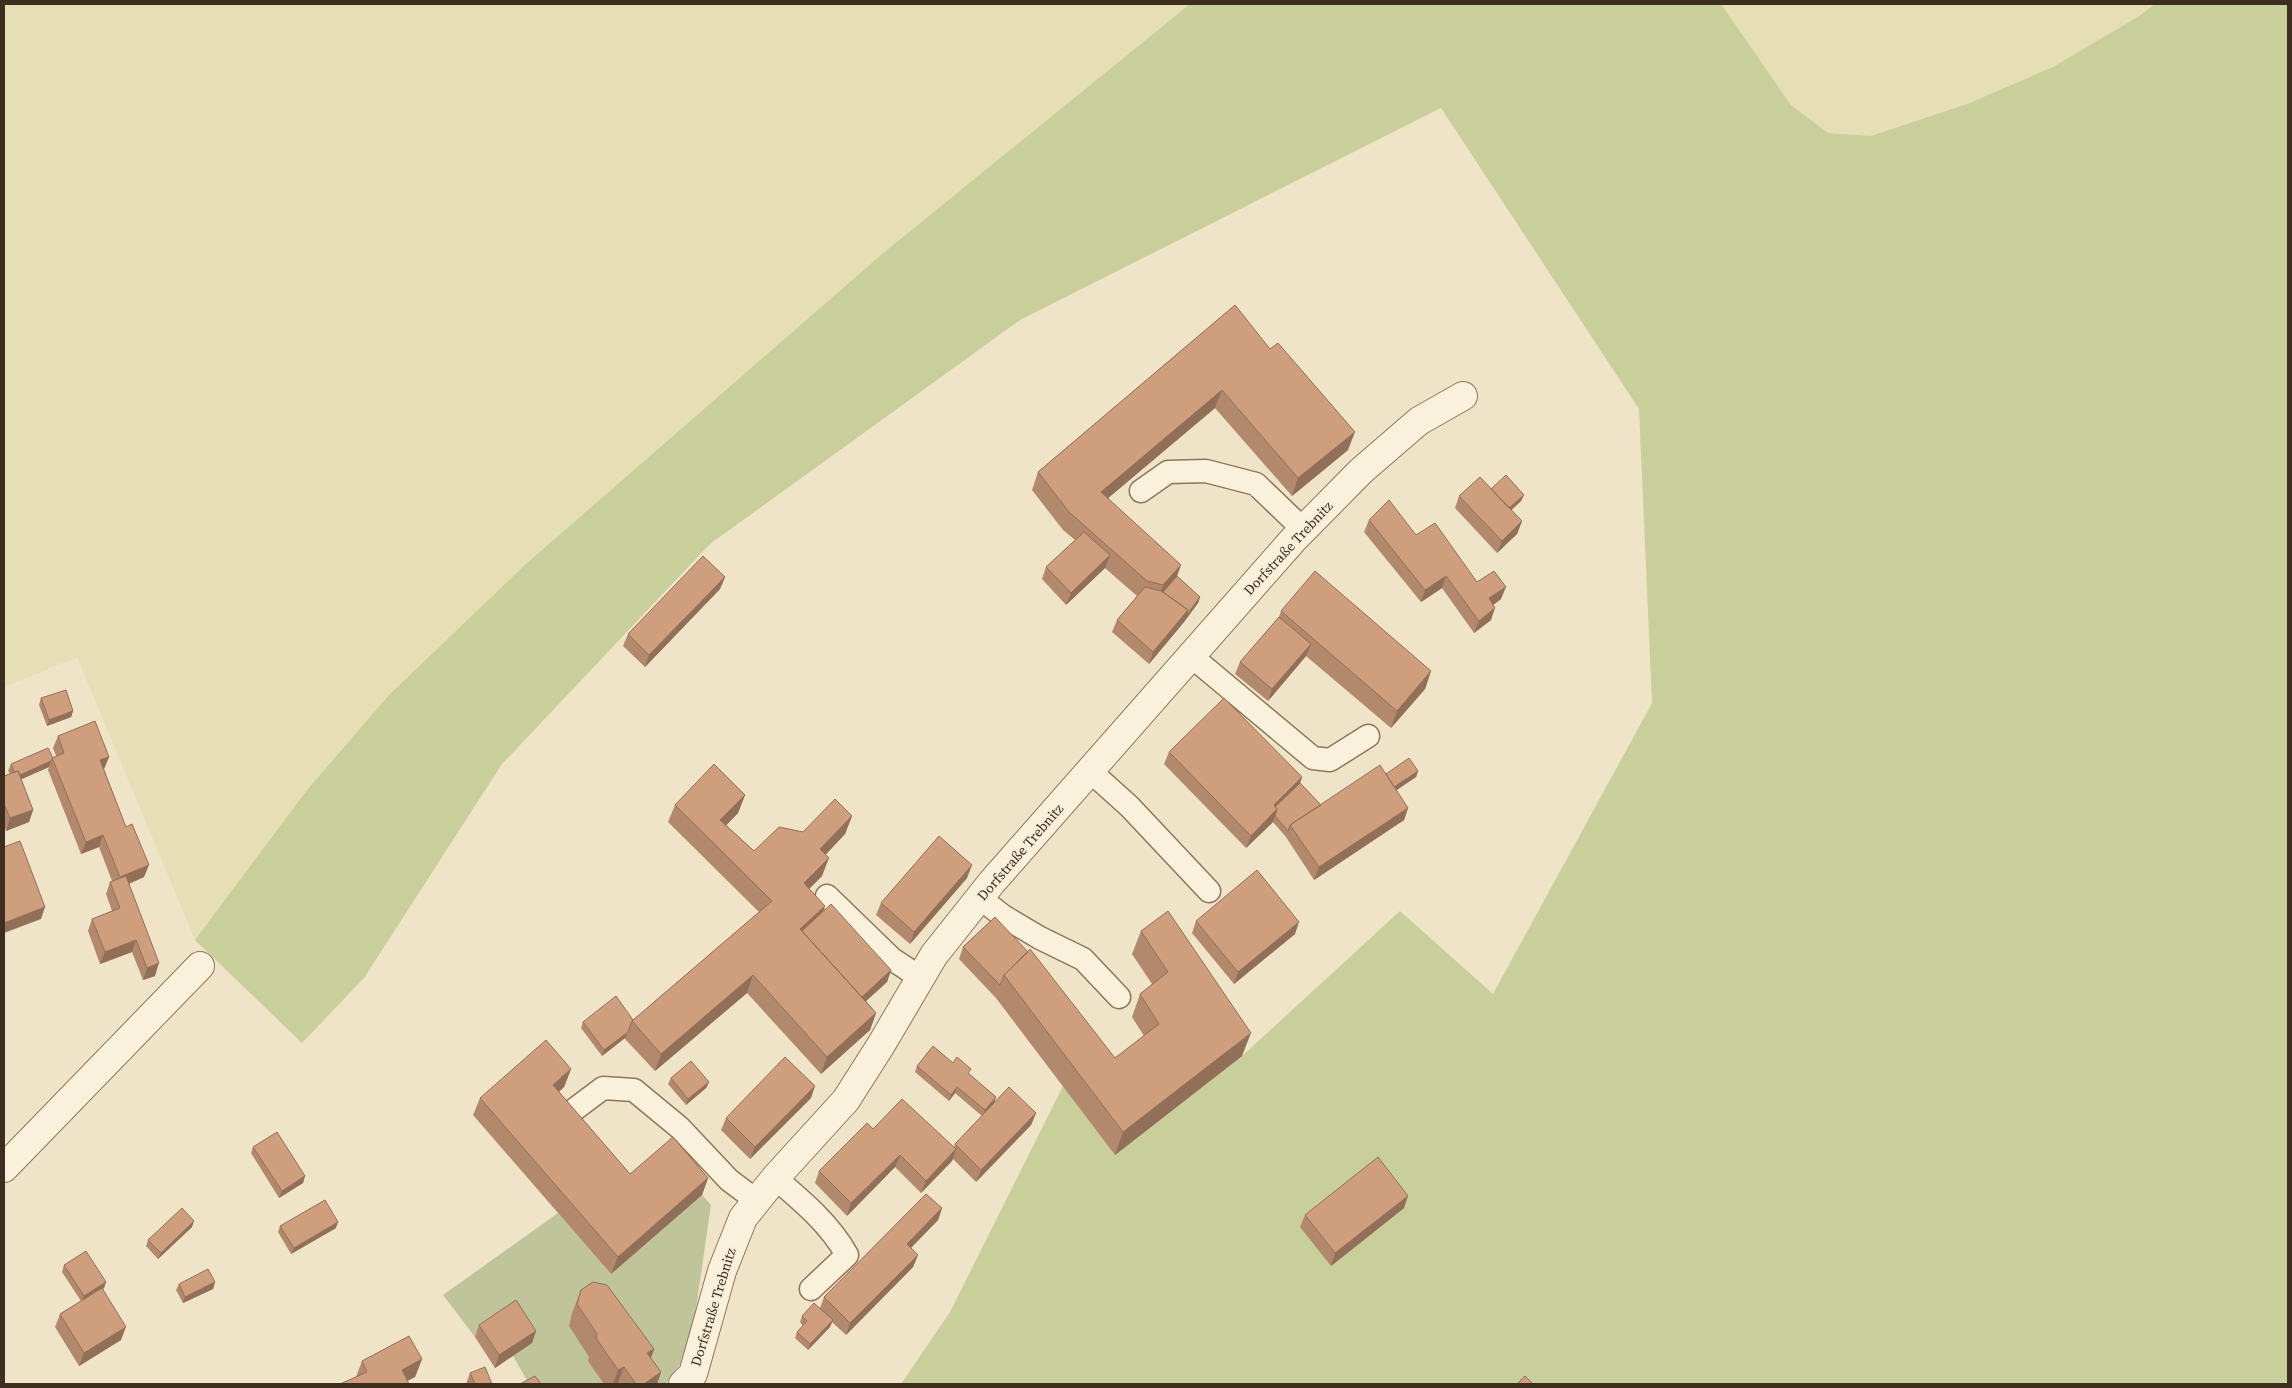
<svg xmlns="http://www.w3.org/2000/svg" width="2292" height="1388" viewBox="0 0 2292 1388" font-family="'Source Serif 4',serif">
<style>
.farmland{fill:#e6deb5}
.green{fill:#c9cf9b}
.cemetery{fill:#bfc49a}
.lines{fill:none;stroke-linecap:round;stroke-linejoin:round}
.lane-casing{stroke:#8d765c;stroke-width:25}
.street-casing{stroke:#8d765c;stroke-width:30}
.lane{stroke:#faf1dc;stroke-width:22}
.street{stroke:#faf1dc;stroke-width:28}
.wall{fill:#b2896c}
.shaded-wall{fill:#916f58}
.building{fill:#cf9f7d;stroke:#916f58}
.labels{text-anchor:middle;stroke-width:4;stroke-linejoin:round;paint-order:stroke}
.street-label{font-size:14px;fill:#3d2e20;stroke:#f7eed8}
</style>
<rect width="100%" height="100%" fill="#f0e4c8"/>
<!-- farmland -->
<path class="farmland" d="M4,4H1190L882,254L527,563L307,790L195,940L77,657L4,687Z
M1721,4H2155L2139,16L2053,67L1967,104L1871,136L1828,133L1791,105Z"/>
<!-- green -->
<path class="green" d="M1190,4H1721L1791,105L1828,133L1871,136L1967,104L2053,67L2139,16L2155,4H2288V1384H901L950,1312L1063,1086L1115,1154L1242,1056L1400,911L1493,994L1652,703L1639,409L1441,108L1020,320L710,544L502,764L364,978L302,1043L195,940L307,790L389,695L527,563L882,254Z"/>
<!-- cemetery -->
<path class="cemetery" d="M702,1195L711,1205L693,1329L686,1356L666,1384H529L513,1356L475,1337L443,1295L558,1213L611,1274Z"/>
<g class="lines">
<defs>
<path id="lane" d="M1141,491L1168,472L1206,471L1256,484L1304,530
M1191,656L1313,758L1330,760L1368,736
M1090,771L1129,806L1209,891
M827,896L892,959L921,978
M980,898L1003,916L1040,938L1083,959L1119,997
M575,1109L603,1088L634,1090L680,1128L729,1180L757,1201
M775,1178C801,1200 830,1224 847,1255L811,1289"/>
<path id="street" d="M4,1168L200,966
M683,1384L693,1374L722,1271L743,1218L775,1178L846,1100L881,1045L934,955L992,882L1293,540L1361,471L1419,421L1463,396"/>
</defs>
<!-- lane casing -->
<use href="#lane" class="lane-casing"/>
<!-- street casing -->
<use href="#street" class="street-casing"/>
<!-- lane -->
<use href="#lane" class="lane"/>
<!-- street -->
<use href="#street" class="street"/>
</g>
<!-- wall -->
<path class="wall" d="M1235,305L1348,450L1292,496L1215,408L1108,498L1177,576L1200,597L1198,603L1184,622L1149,664L1112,632L1117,620L1137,596L1105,568L1066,605L1042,579L1046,567L1075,540L1063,530L1032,490L1038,472Z
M1491,489L1524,495L1521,501L1511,510L1522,521L1517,534L1497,553L1455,508L1459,496Z
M1369,520L1416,535L1477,582L1501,599L1493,605L1491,620L1474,633L1442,588L1421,602L1364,532Z
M725,577L720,589L645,667L623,646L628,634Z
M1281,611L1431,671L1425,689L1391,728L1306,656L1268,701L1235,674L1240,662L1279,617Z
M41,698L73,711L71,717L47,726L39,705Z
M58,736L109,757L104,769L144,877L129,884L155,976L143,980L132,952L100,964L88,931L92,919L112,911L106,894L110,882L112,881L99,847L81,854L48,770L49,767L21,779L33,810L29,822L6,831L4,825V776L10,773L8,771L11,764L53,758L56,756L53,748Z
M1169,752L1302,777L1300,783L1321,805L1386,774L1418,771L1416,777L1396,790L1408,808L1404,820L1314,880L1286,837L1273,822L1246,848L1164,764Z
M745,795L738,813L726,825L754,851L803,832L852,816L845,834L826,854L822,876L809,889L825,906L823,912L891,970L887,982L866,1001L876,1013L870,1030L821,1074L747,993L655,1071L625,1039V1038L602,1056L581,1028L583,1022L633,1020L759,912L668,822L675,805Z
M967,878L910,944L876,915L881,903Z
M995,917L1115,1058L1144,1036L1132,1017L1140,994L1152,984L1132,954L1141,931L1242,1056L1115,1155L996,998L959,959L963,947Z
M1196,921L1295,934L1234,984L1192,933Z
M917,1066L969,1074L996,1097L994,1103L1036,1113L1031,1125L976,1182L953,1159L952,1161L921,1193L895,1167L847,1216L815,1183L819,1171L873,1129L954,1147L955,1144L982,1116L955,1093L949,1101L915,1072Z
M571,1069L564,1087L559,1092L630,1174L708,1178L702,1195L611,1274L473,1115L480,1098Z
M671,1078L709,1082L706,1088L686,1105L668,1084Z
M811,1098L750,1159L721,1130L726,1118Z
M253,1147L305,1176L303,1183L279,1198L251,1153Z
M942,1208L938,1220L911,1248L918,1255L913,1267L846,1335L832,1322L830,1327L808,1350L795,1338L797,1332L803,1326L800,1322L802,1316L820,1308L824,1297Z
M1404,1208L1331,1266L1300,1227L1305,1215Z
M280,1226L336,1228L291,1254L278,1232Z
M192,1227L158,1259L146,1246L148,1240Z
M64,1265L106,1282L104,1288L103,1289L121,1340L79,1366L55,1327L60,1314L81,1301L62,1272Z
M215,1282L213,1289L183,1303L176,1290L179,1284Z
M581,1290L654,1349L651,1358L661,1372L657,1384H604L588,1361L589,1357L569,1326L572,1313Z
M479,1325L536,1331L532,1343L495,1368L475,1337Z
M422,1359L415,1377L407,1381L356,1377L362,1361Z
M470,1373L492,1384H466Z"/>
<!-- shaded-wall -->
<path class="shaded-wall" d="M1222,390L1215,408L1094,510L1101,492Z
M1355,432L1348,450L1292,496L1298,478Z
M1524,495L1521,501L1503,518L1505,512Z
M1522,521L1517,534L1497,553L1502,541Z
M1110,555L1105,568L1066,605L1071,593Z
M1181,565L1175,582L1156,603L1163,585Z
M1446,576L1442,588L1421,602L1425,590Z
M725,577L720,589L645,667L649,655Z
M1506,587L1501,599L1485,611L1489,598Z
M1200,597L1198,603L1184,622L1149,664L1153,652L1188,610Z
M1495,608L1491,620L1474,633L1479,621Z
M1311,644L1306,656L1268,701L1272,689Z
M1431,671L1425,689L1391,728L1397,711Z
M73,711L71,717L47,726L49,720Z
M109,757L104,769L96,772L100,760Z
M51,761L49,767L13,783L16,776Z
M1418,771L1416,777L1388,796L1390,790Z
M1302,777L1298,789L1273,813L1274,805Z
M745,795L738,813L714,838L720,820Z
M1408,808L1404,820L1314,880L1319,867Z
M1277,809L1273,822L1246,848L1251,836Z
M33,810L29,822L6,831L10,818Z
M852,816L845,834L814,867L820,849Z
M103,835L99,847L81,854L86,842Z
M829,858L822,876L797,901L804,883Z
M149,865L144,877L116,889L120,877Z
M972,865L967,878L910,944L914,932Z
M825,906L819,923L802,939L800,929Z
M45,907L41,919L4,933V923Z
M1299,922L1295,934L1234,984L1238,972Z
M136,940L132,952L100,964L105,952Z
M159,963L155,976L143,980L147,968Z
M891,970L887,982L853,1013L858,1001Z
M753,975L747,993L655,1071L661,1054Z
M876,1013L870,1030L821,1074L827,1057Z
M628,1032L625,1038L602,1056L604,1050Z
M1251,1033L1242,1056L1115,1155L1123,1132Z
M571,1069L564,1087L546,1103L553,1085Z
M709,1082L706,1088L686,1105L688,1099Z
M815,1086L811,1098L750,1159L755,1147Z
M957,1087L955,1093L949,1101L951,1095Z
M996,1097L994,1103L983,1116L985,1110Z
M1036,1113L1031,1125L976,1182L981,1170Z
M956,1149L952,1161L921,1193L926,1181Z
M900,1155L895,1167L847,1216L851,1203Z
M305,1176L303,1183L279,1198L282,1191Z
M708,1178L702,1195L611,1274L618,1257Z
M1408,1196L1404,1208L1331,1266L1335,1253Z
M942,1208L938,1220L902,1257L907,1244Z
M194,1221L192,1227L158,1259L161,1253Z
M338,1222L336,1228L291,1254L294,1248Z
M918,1255L913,1267L846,1335L850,1323Z
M106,1282L104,1288L82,1302L84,1296Z
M215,1282L213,1289L183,1303L185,1297Z
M833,1320L830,1327L808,1350L810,1344Z
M126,1327L121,1340L79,1366L84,1353Z
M536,1331L532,1343L495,1368L499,1355Z
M654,1349L646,1372L647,1353Z
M422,1359L415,1377L401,1384L402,1370Z
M624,1367L617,1384H613L618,1370Z
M661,1372L657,1384H644Z"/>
<!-- building -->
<path class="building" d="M1235,305L1270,349L1278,343L1355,432L1298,478L1222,390L1101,492L1181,565L1163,585L1147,581L1069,512L1038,472Z
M1506,475L1524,495L1509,508L1491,489Z
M1480,477L1522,521L1502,541L1459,496Z
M1389,500L1416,535L1435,523L1477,582L1494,571L1506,587L1489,598L1495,608L1479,621L1446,576L1425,590L1369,520Z
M1084,532L1110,555L1071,593L1046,567Z
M703,556L725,577L649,655L628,634Z
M1315,571L1431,671L1397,711L1281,611Z
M1177,576L1200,597L1186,616L1188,610L1163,592Z
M1145,587L1161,591L1188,610L1153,652L1117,620Z
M1279,617L1311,644L1272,689L1240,662Z
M66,690L73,711L49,720L41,698Z
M1224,698L1302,777L1274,805L1277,809L1251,836L1169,752Z
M95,721L109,757L100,760L126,827L132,824L149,865L120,877L103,835L86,842L52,758L64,753L58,736Z
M48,748L53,758L51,761L20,775L18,771L14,772L11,764Z
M1409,758L1418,771L1394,787L1386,774Z
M714,764L745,795L720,820L754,851L779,827L803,832L835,799L852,816L820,849L829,858L804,883L825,906L800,929L876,1013L827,1057L753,975L661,1054L632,1021L772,901L675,805Z
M1380,765L1408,808L1319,867L1290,825Z
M18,771L33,810L10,818L4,804V776Z
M1300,783L1321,805L1290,825L1288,831L1275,816L1277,809L1275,807Z
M939,836L972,865L914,932L881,903Z
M20,841L45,907L4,923V847Z
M1257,870L1299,922L1238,972L1196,921Z
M126,876L159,963L147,968L136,940L105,952L92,919L120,908L110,882Z
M831,904L891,970L862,997L802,931Z
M1168,911L1251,1033L1123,1132L1004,975L1030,949L1115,1058L1159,1024L1140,994L1168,972L1141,931Z
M995,917L1028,952L1004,975L1000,985L963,947Z
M616,996L633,1020L632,1021L628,1032L604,1050L583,1022Z
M546,1040L571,1069L553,1085L630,1174L673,1137L708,1178L618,1257L480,1098Z
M933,1046L953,1063L957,1057L971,1069L968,1073L996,1097L985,1110L957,1087L951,1095L917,1066Z
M785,1057L815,1086L755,1147L726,1118Z
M691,1061L709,1082L688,1099L671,1078Z
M1009,1087L1036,1113L981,1170L955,1144Z
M902,1099L956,1149L926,1181L900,1155L851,1203L819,1171L867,1123L873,1129Z
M277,1132L305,1176L282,1191L253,1147Z
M1378,1157L1408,1196L1335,1253L1305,1215Z
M926,1194L942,1208L907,1244L918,1255L850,1323L824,1297Z
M325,1200L338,1222L294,1248L280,1226Z
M182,1208L194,1221L161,1253L148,1240Z
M86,1251L106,1282L84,1296L64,1265Z
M208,1269L215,1282L185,1297L179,1284Z
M593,1282L607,1285L654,1349L647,1353L661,1372L644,1384H636L624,1367L618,1370L596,1338L597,1334L577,1304L581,1290Z
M102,1288L126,1327L84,1353L60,1314Z
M516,1300L536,1331L499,1355L479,1325Z
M814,1303L833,1320L810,1344L797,1332L807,1321L802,1316Z
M409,1336L422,1359L402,1370L409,1384H340L367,1372L362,1361Z
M485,1367L492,1384H475L470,1373Z
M535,1376L541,1384H520Z
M1525,1376L1533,1384H1517Z"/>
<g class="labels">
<!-- street labels -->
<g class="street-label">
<text transform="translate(1288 548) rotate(-47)" y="5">Dorfstraße Trebnitz</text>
<text transform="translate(1020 852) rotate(-49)" y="5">Dorfstraße Trebnitz</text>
<text transform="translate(713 1307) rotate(-73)" y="5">Dorfstraße Trebnitz</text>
</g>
</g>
<!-- border -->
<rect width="2292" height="1388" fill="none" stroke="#3d2e20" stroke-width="10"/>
</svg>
